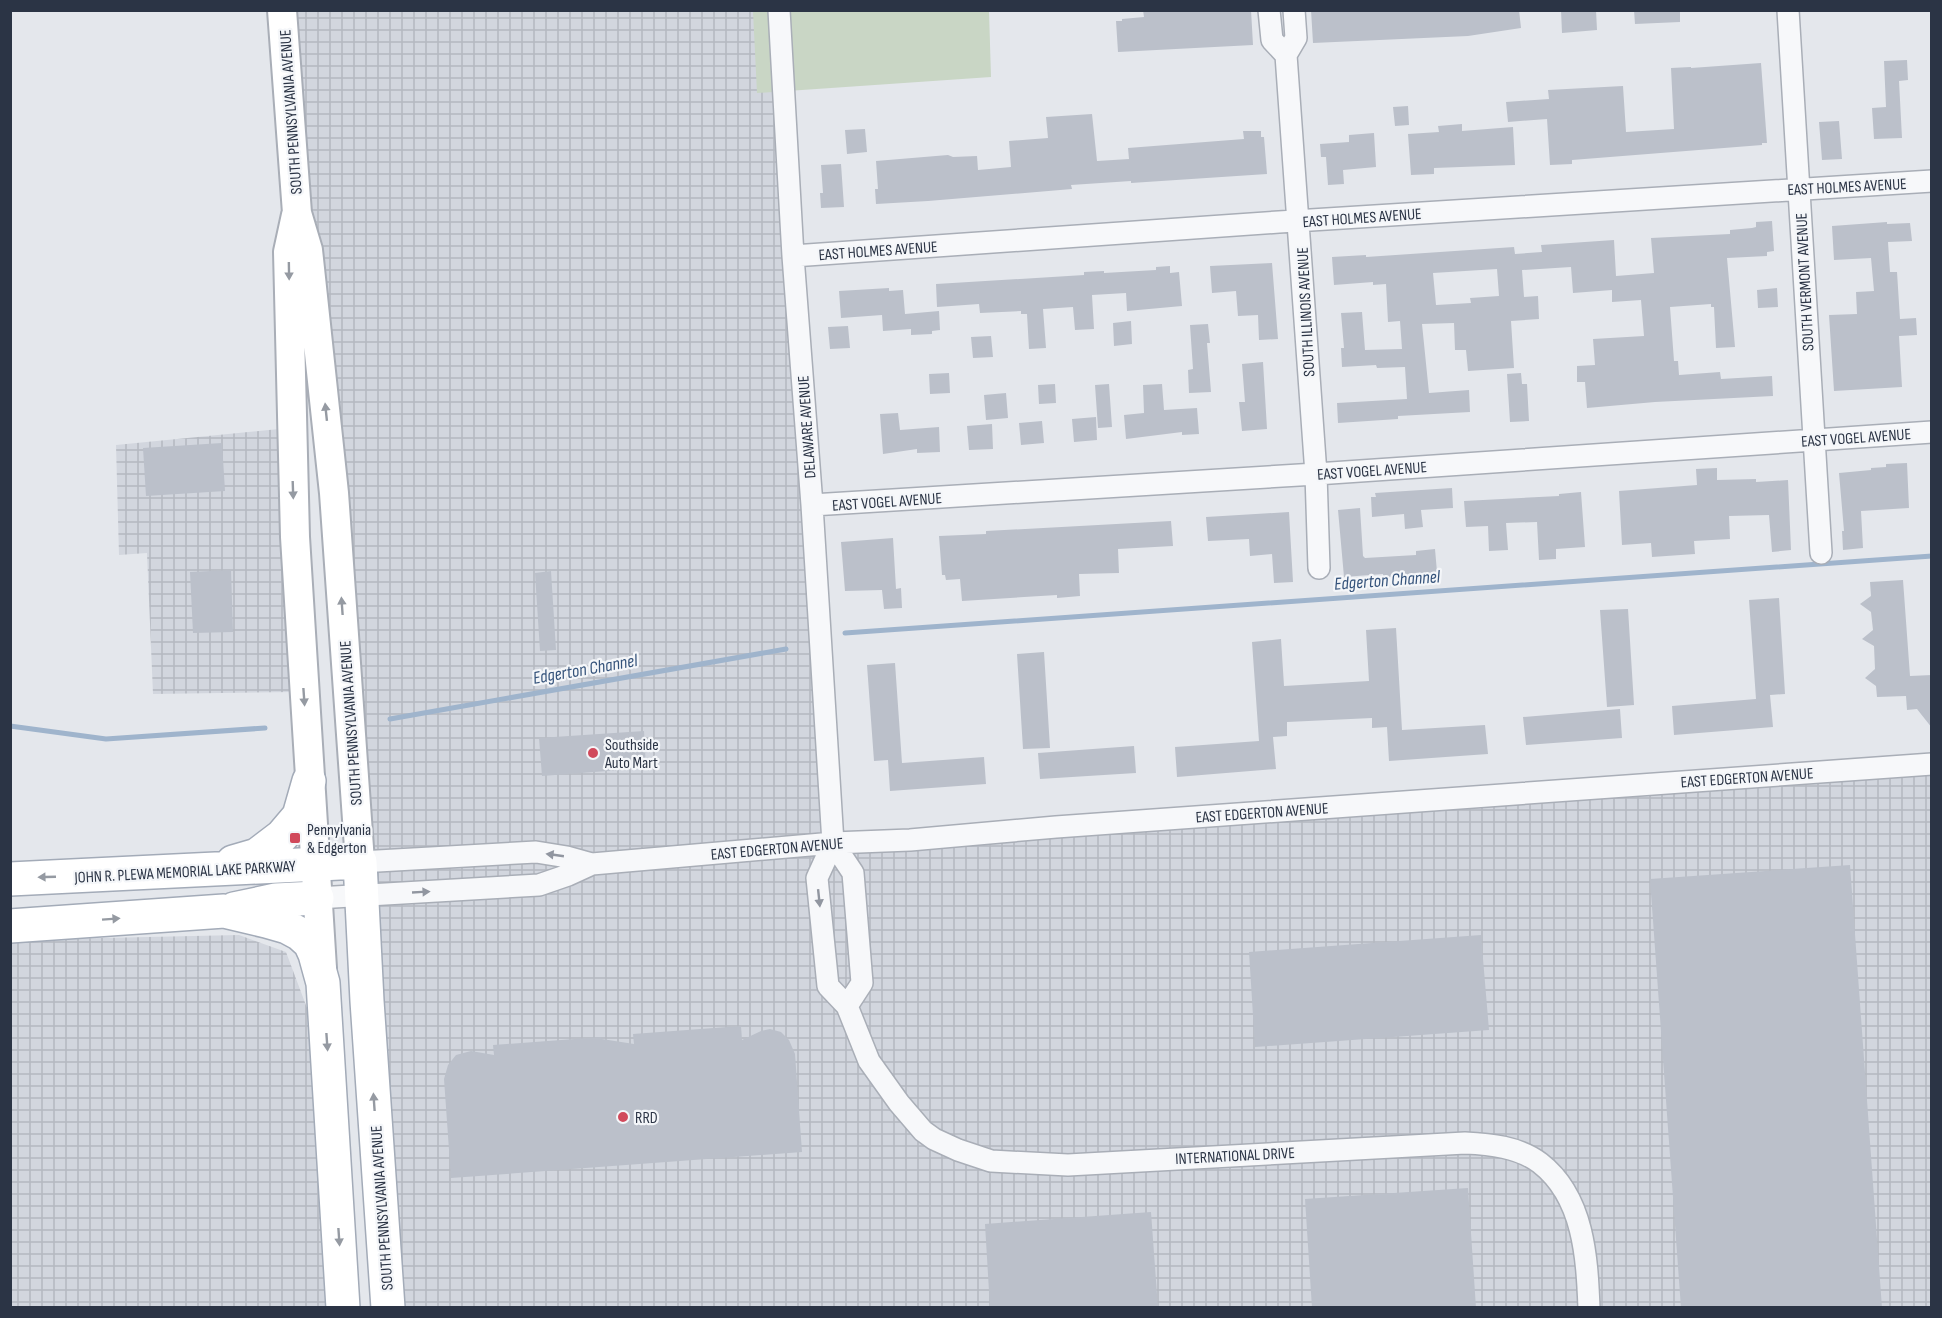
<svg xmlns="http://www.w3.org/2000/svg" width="1942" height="1318" viewBox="0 0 1942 1318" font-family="'Sofia Sans Condensed',sans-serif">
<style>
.industrial{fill:url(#industrial-grid)}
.park{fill:#c9d6c5}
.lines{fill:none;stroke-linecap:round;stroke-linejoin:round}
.stream{stroke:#9fb4cc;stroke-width:5}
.building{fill:#bbc0ca;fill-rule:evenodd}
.minor-casing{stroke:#a9aeb7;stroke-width:24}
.secondary-casing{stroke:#a9aeb7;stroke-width:32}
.primary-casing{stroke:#a3abb8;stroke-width:36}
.minor{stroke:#f7f8fa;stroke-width:21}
.secondary{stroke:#fff;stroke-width:28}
.primary{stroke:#fff;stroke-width:33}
.oneway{fill:#959aa2}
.oneway2{fill:#9196a0}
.poi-dot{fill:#d1495b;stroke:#f4f6f9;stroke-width:2}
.labels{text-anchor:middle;stroke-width:4.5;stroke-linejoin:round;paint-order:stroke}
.street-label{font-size:16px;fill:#2b3445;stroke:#f4f6f9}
.poi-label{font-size:16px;fill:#2b3445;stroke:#f4f6f9;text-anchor:start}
.water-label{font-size:18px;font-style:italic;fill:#34527a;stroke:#f4f6f9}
</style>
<defs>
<pattern id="industrial-grid" width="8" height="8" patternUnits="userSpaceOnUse" patternTransform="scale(1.5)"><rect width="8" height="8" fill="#d2d6de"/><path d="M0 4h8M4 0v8" fill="none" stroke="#b4b8c0"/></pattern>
</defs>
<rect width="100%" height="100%" fill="#e4e7ec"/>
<!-- industrial -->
<path class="industrial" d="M283,11H794L783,91L833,843L1931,764V1307H388Z
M279,429L294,692L153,694L147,553L119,555L116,445Z
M239,935L286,952L313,1024L332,1307H11L10,940Z"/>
<!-- park -->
<path class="park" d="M753,11H989L991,77L757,93Z"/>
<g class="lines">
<!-- stream -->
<path class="stream" d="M845,633L1932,556
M390,719L786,649
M10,726L106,739L265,728"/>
</g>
<!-- building -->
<path class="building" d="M1143,10H1251L1253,45L1118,52L1116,21H1122V19L1144,17Z
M1311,10H1519L1521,28L1468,36L1313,43Z
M1561,10H1596L1597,30L1562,33Z
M1634,10H1680V22L1635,24Z
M1907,60L1908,80L1899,81L1902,138L1874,139L1872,108L1886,107L1884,61Z
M1761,63L1767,143H1762V145L1572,160V164L1550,165L1547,119L1508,122L1506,102L1549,99L1548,90L1623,86L1626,132L1674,129L1671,68L1691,67V68Z
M1408,106L1409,125L1395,126L1393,107Z
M1092,114L1097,161L1129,159L1128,148L1244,139L1243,131H1261V137H1264L1267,174L1131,183V181L1071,185L1072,189L928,201L876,204L875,189H878L876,161L948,155L953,157L977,156L978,170L1011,167L1009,141L1048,138L1046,117Z
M1839,121L1842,159L1822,160L1819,122Z
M1462,124V131L1513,127L1515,165L1434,168V174L1411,175L1408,134L1439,132L1438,126Z
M865,129L867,152L847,154L845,130Z
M1374,133L1376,167L1343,170L1344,184L1328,185L1326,157H1321L1320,144L1349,142V135Z
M841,164L844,207L821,208L820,193H823L821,165Z
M1772,221L1774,251L1767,252V256L1727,258L1735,347L1716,348L1714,307H1711V304L1670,307L1674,361H1678L1679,375L1720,372L1721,379L1772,376L1773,396L1655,402L1587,408L1585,382H1577V366L1595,365L1593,339L1644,336L1641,300L1612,302V290L1573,293L1571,267L1522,270L1524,297L1538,296L1539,319L1511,321L1514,368L1468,371L1466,350H1455L1454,323L1422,324L1429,393L1469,390L1470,412L1398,416V419L1338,423L1337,403L1407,399L1405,367L1377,368L1376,365L1342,367L1341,348H1344L1341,313L1362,312L1365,350L1402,349L1400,321L1388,322L1386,284L1373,285V282L1334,285L1332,257L1366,255V257L1514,247L1515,254L1542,252L1541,245L1614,240L1616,276L1654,273L1651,238L1730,234V230L1752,228L1756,227V222ZM1497,269L1499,296L1470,298L1471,303L1436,305L1433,273Z
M1887,222V224L1910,223L1912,241L1888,242L1890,272H1897L1900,319L1916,318L1917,335L1899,336L1902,387L1834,391L1829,315L1857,314L1856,292L1874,291L1871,258L1834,260L1832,226Z
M1272,263L1278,339L1259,340L1258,315L1238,316L1236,291L1212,293L1210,266Z
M1170,266V273L1179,272L1182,306L1127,311L1126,293L1092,295L1094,329L1075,330L1073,307L1043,309L1046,348L1029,349L1027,314H1021V311L980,313L979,304L937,307L936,284L1084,275V272L1104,271V273L1156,270V267Z
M889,288V291L903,290L905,314L939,311L940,330L932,331V334L911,335V329L883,331L882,315L841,318L839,291Z
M1777,288L1778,307L1758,308L1757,290Z
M1131,321L1132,344L1114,346L1113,323Z
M1208,324L1210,343H1207L1211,392L1189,393L1188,370L1193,369L1190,325Z
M848,326L850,348L830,349L828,327Z
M991,336L993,357L973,358L971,337Z
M1263,362L1267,429L1242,431L1239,402H1245L1242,364Z
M949,373L950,393L930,394L929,374Z
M1521,373L1522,384H1527L1529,421L1510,422L1507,374Z
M1055,384L1056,403L1039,404L1038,385Z
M1109,384L1112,427L1098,428L1095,385Z
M1162,384L1164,410L1197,408L1199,434L1182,435V432L1126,439L1124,415L1144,413L1143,385Z
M1006,393L1008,418L986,420L984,395Z
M898,413L900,430L939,427L940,452L917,453V449L883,454L880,414Z
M1096,417L1097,440L1074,442L1072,419Z
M1042,421L1044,443L1021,445L1019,423Z
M992,424L993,449L969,450L967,426Z
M222,443L225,491L146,496L143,448Z
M1907,463L1909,508L1861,511L1863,548L1843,550L1842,531H1844L1839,473L1871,470V468L1886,467V464Z
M1717,468V480L1756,479V482L1788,480L1791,550L1772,552L1769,515L1729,516L1730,539L1694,541L1695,554L1652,557L1651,543L1622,545L1619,491L1697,485L1696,469Z
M1452,488L1453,508L1421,510L1423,527L1405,529L1404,514L1372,517L1371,497H1376L1375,493Z
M1581,492L1585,547L1556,549V559L1539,560L1537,522L1506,523L1508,550L1489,551L1488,526L1466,527L1464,501L1559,496V494Z
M1360,508L1363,556L1365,558L1416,555V551L1435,549L1437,572L1383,578V574L1344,577L1338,510Z
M1289,512L1293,582L1274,583L1272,554L1250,556L1249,539L1208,541L1206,517Z
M1171,521L1173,546L1118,549L1119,573L1079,574L1080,596L1057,598V595L962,601L960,579L946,580L945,575H942L939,536L986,534V531Z
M893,538L896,589L901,588L902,608L884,609L882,590L845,591L841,542Z
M231,570L233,632L193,633L190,572Z
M551,571L556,650L540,651L535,573Z
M1903,580L1910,676L1932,675V728L1917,709L1907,710L1906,696L1877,697L1876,686L1865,678L1875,669L1874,646L1862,639L1873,630L1871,612L1860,604L1871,596L1870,582Z
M1779,598L1785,694L1770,695L1773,727L1674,735L1672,706L1756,699L1749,600Z
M1628,609L1634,705L1607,707L1600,610Z
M1396,628L1402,730L1485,725L1488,754L1389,761L1387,727L1372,728V718L1287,722V736L1273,737L1276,769L1177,777L1175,747L1259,741L1252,642L1281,639L1284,686L1369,681L1366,630Z
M1044,652L1050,748L1023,749L1017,654Z
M895,663L902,763L984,757L986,784L890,791L888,760L874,761L867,665Z
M1620,709L1622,738L1526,745L1523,717Z
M644,731L646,768L542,776L539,738Z
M1134,746L1136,773L1040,779L1038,753Z
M1850,865L1882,1308H1681L1650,879Z
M1481,935L1489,1030L1255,1047L1249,952Z
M741,1026L742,1040L761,1031L770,1029L781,1032L789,1040L795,1054L802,1152L451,1178L444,1079L448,1065L456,1055L471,1051L494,1055L493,1045L601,1037L602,1039L634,1044L633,1034Z
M1468,1188L1476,1308H1312L1305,1199Z
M1151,1212L1158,1308H990L985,1224Z"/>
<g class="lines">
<defs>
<path id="minor" d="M779,10L793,256L812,505L833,843L817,878L828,986L847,1006L869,1061L899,1103L923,1131L934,1139L958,1150L991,1161L1068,1165L1465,1143C1490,1144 1519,1147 1540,1163C1584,1197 1587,1258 1589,1308
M1269,10L1272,40L1286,55
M1294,10L1296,38L1286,55L1316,474L1319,568
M1788,10L1821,553
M793,256L1279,222L1932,181
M812,505L1316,474L1932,432
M833,843L853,873L862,983L847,1006
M360,862L536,852L567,857L592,864L833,843L910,840L1056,827L1932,764
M317,898L539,885L568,875L592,864"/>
<path id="secondary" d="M282,10L297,213L308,250L334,493L360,862
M296,215L288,252L295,537L322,968"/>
<path id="primary" d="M233,862L257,855L282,836L299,816L309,781
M10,879L360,862L367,1001L388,1308
M234,909L276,900L317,898
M10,926L224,911L266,921L287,927L300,934L310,943L315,954L323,983L343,1308"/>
</defs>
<!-- minor casing -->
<use href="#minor" class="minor-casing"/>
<!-- secondary casing -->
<use href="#secondary" class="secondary-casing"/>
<!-- primary casing -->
<use href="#primary" class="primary-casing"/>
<!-- minor -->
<use href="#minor" class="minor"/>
<!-- secondary -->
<use href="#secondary" class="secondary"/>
<!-- primary -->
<use href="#primary" class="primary"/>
</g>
<!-- one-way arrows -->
<defs><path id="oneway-solid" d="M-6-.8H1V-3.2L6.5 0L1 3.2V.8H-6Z" transform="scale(1.5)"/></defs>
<g class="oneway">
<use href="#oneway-solid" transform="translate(289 271) rotate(89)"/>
<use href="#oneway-solid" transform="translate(326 412) rotate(-96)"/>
<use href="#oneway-solid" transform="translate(293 490) rotate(88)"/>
<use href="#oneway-solid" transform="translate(342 606) rotate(-94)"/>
<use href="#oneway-solid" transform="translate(304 697) rotate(86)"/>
<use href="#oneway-solid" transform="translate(47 877) rotate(178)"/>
<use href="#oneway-solid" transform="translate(111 919) rotate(-4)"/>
<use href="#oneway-solid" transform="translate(327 1042) rotate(86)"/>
<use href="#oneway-solid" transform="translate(374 1102) rotate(-94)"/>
<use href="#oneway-solid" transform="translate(339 1237) rotate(86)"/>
</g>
<g class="oneway2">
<use href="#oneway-solid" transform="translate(555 855) rotate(-172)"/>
<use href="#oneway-solid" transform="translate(421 892) rotate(-3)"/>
<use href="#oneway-solid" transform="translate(819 898) rotate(84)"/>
</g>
<!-- markers -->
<g class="poi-dot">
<circle cx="593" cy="753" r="6"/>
<rect x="289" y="832" width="12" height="12" rx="3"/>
<circle cx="623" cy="1117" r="6"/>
</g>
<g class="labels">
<!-- street labels -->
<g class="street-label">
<text transform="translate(290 112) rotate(-94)" y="6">SOUTH PENNSYLVANIA AVENUE</text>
<text transform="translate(1847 186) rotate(-3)" y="6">EAST HOLMES AVENUE</text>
<text transform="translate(1362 217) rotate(-4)" y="6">EAST HOLMES AVENUE</text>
<text transform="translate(878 250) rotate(-4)" y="6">EAST HOLMES AVENUE</text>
<text transform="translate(1804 282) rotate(-93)" y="6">SOUTH VERMONT AVENUE</text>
<text transform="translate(1305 312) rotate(-93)" y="6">SOUTH ILLINOIS AVENUE</text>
<text transform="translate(806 427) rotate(-94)" y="6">DELAWARE AVENUE</text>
<text transform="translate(1856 437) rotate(-4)" y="6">EAST VOGEL AVENUE</text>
<text transform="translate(1372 470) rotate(-4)" y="6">EAST VOGEL AVENUE</text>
<text transform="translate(887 501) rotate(-4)" y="6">EAST VOGEL AVENUE</text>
<text transform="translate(350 723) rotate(-94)" y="6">SOUTH PENNSYLVANIA AVENUE</text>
<text transform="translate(1747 777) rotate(-4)" y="6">EAST EDGERTON AVENUE</text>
<text transform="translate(1262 812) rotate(-4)" y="6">EAST EDGERTON AVENUE</text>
<text transform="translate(777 848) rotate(-5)" y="6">EAST EDGERTON AVENUE</text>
<text transform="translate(185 871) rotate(-3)" y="6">JOHN R. PLEWA MEMORIAL LAKE PARKWAY</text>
<text transform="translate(1235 1155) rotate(-3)" y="6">INTERNATIONAL DRIVE</text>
<text transform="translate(381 1208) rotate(-94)" y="6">SOUTH PENNSYLVANIA AVENUE</text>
</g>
<!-- poi labels -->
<g class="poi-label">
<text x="605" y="750">Southside<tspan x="605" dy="18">Auto Mart</tspan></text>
<text x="307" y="835">Pennylvania<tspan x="307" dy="18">&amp; Edgerton</tspan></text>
<text x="635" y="1123">RRD</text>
</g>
<!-- water labels -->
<g class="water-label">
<text transform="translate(1387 580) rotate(-4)" y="6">Edgerton Channel</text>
<text transform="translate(585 669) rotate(-10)" y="6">Edgerton Channel</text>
</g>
</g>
<!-- border -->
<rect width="1942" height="1318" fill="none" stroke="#2b3445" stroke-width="24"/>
</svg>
